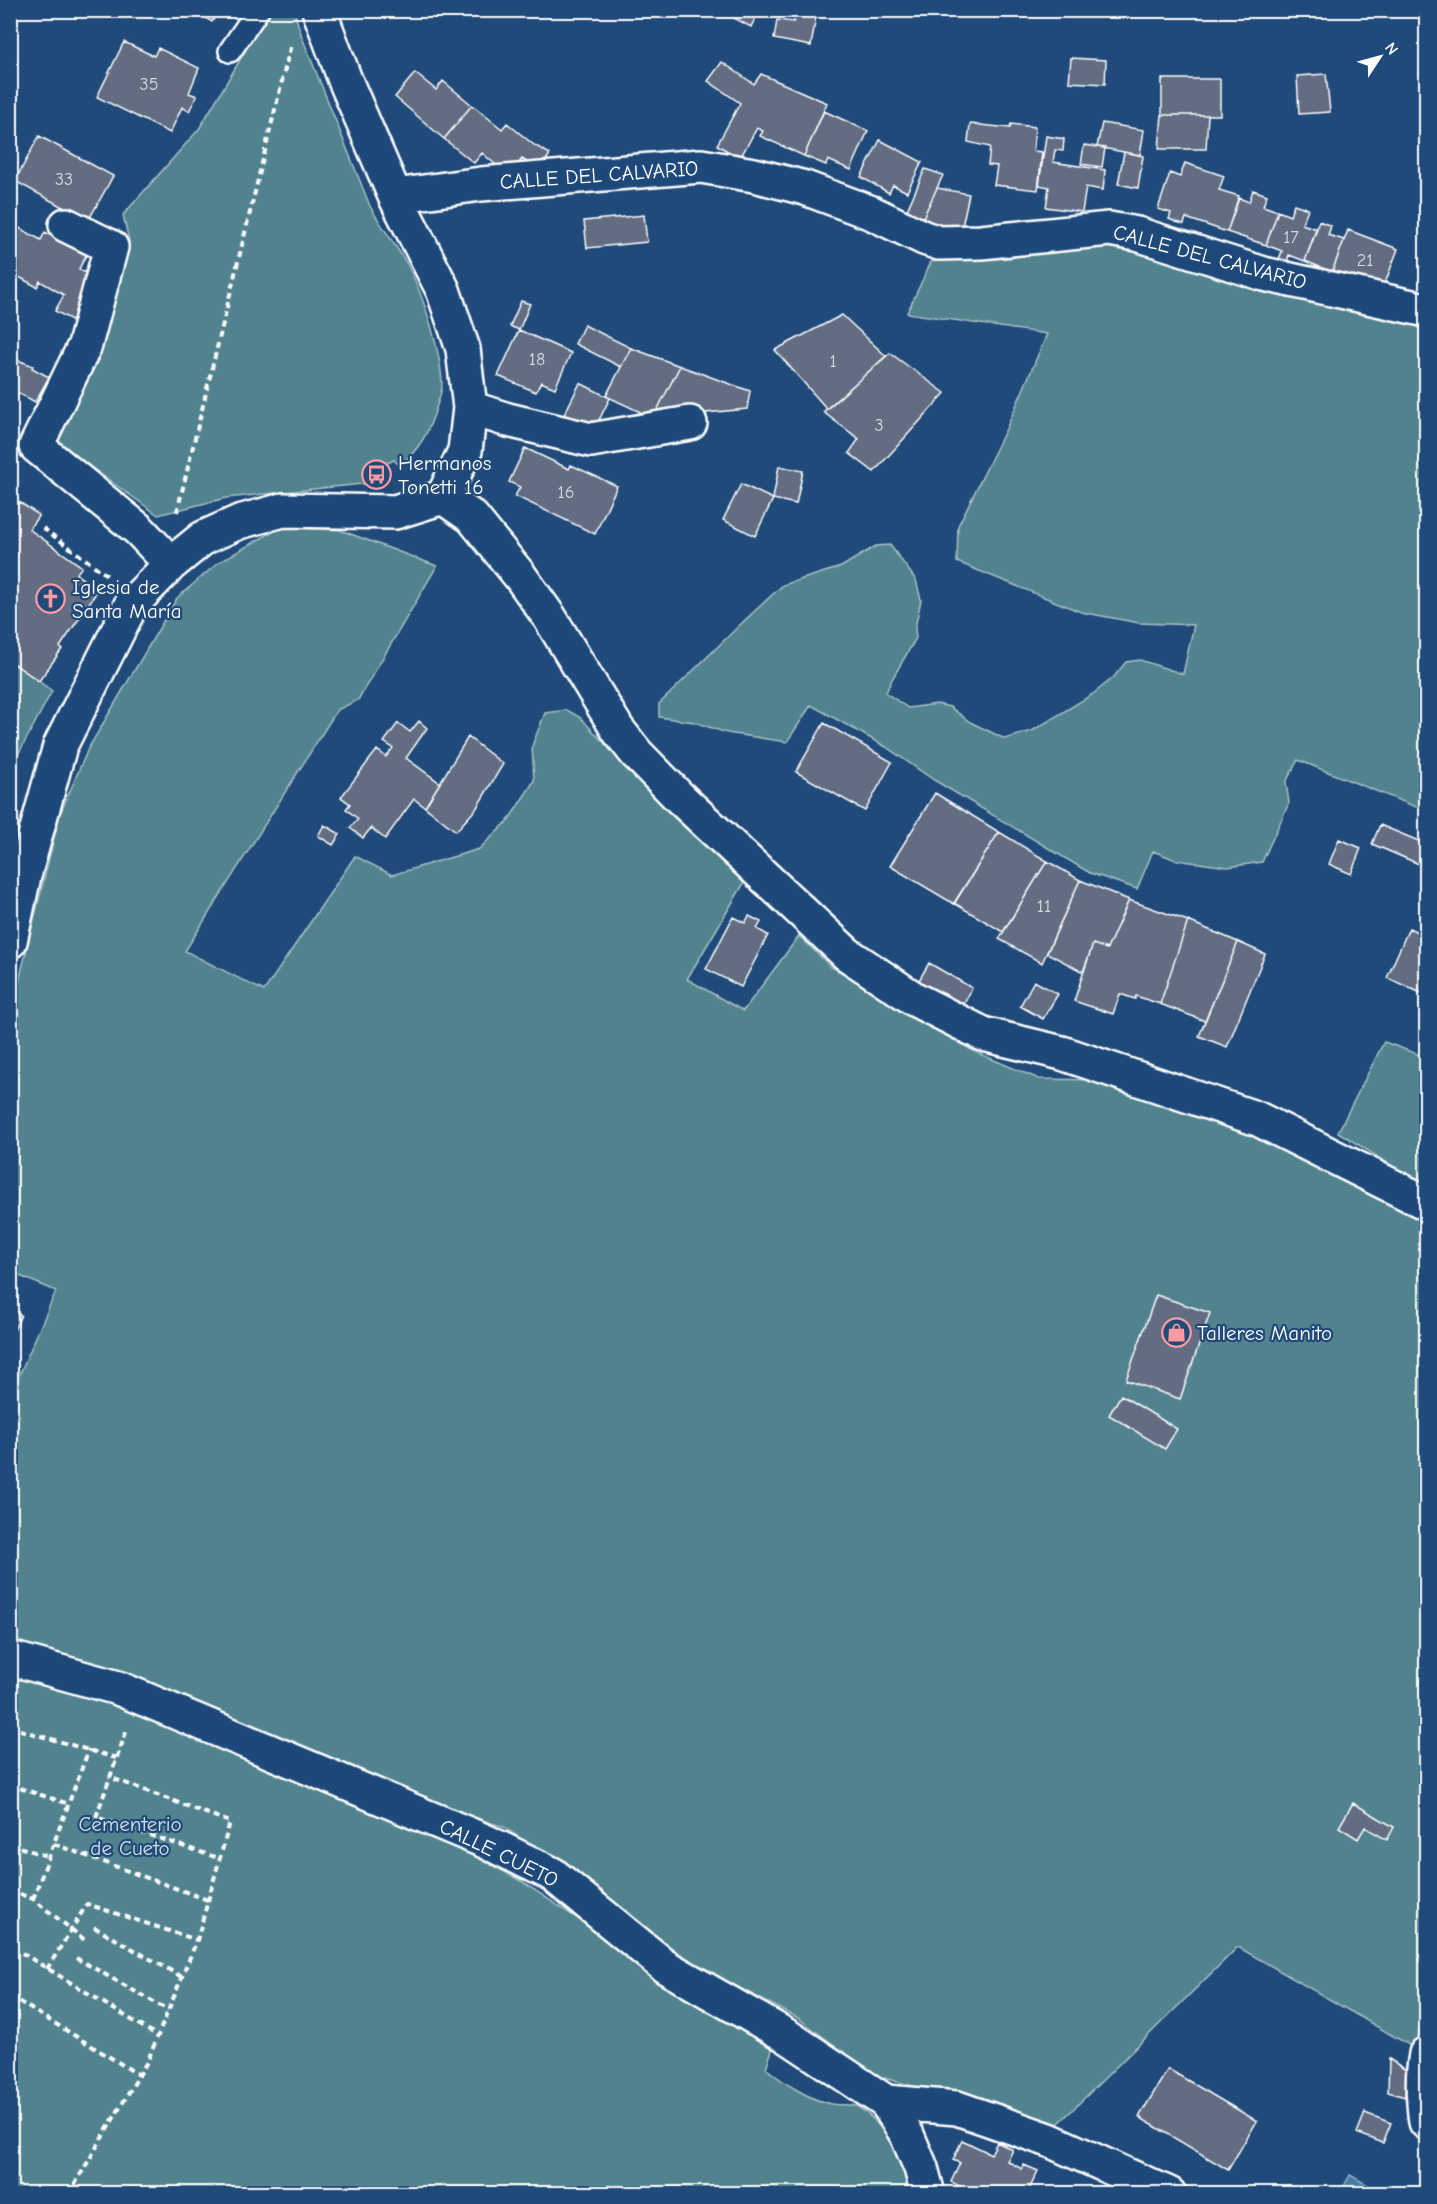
<svg xmlns="http://www.w3.org/2000/svg" width="1437" height="2204" viewBox="0 0 1437 2204" font-family="'Comic Neue',sans-serif">
<style>
.green{fill:#51838e;stroke:#a8c1c6;stroke-width:1.5}
.water{fill:#467ca2;stroke:#90b0c7;stroke-width:1.5}
.building{fill:#626d82;stroke:#fff;stroke-width:1.5}
.lines{fill:none;stroke-linecap:round;stroke-linejoin:round}
.lane-casing{stroke:#fff;stroke-width:26}
.street-casing{stroke:#fff;stroke-width:38}
.path{stroke:#fff;stroke-width:4;stroke-dasharray:6 4.5;stroke-linecap:butt}
.lane{stroke:#1f4a7a;stroke-width:21}
.street{stroke:#1f4a7a;stroke-width:33}
.labels{text-anchor:middle;stroke-width:4.5;stroke-linejoin:round;paint-order:stroke}
.number-label{font-size:18px;fill:#d8dae0}
.street-label{font-size:21px;fill:#fff;stroke:#1f4a7a}
.poi-label{font-size:21px;fill:#fff;stroke:#1f4a7a;text-anchor:start}
.park-label{font-size:21px;fill:#d4e0e3;stroke:#1f4a7a}
</style>
<rect width="100%" height="100%" fill="#1f4a7a"/>
<filter id="ink" filterUnits="userSpaceOnUse"><feTurbulence type="fractalNoise" baseFrequency=".0167" numOctaves="2"/><feDisplacementMap in="SourceGraphic" scale="12" xChannelSelector="R" yChannelSelector="G"/><feConvolveMatrix kernelMatrix="1 2 1 2 8 2 1 2 1" color-interpolation-filters="sRGB"/></filter>
<g filter="url(#ink)">
<!-- green -->
<path class="green" d="M269,11H294L302,37L370,206C381,226 395,244 407,264C423,293 442,354 442,387C441,393 439,399 437,405C429,432 421,447 400,466L394,460L370,471L372,483L226,498L158,515L53,440L97,349L126,260L129,241L123,215L199,129Z
M1081,246L1133,247L1426,320V811L1298,760L1286,782L1289,803L1262,862L1228,867L1176,860L1153,851L1137,889L1090,873L934,780L886,747L811,705L787,742L727,733L694,722L659,717V704L745,620L783,585L841,567L876,546L890,545L916,580L921,600L915,628L916,638L891,681L886,693L908,708L937,704L950,707L970,722L1005,739L1032,731L1093,694L1113,678L1126,662L1140,660L1183,674L1194,625L1139,623L1081,612L957,562L958,526L1007,427L1047,334L907,313L931,262L1014,250Z
M281,527L340,530L437,566L358,700L337,710L185,951L264,991L355,856L392,875L479,849L508,821L534,781L532,746L545,713L567,710L581,718L628,769L677,815L744,883L687,979L743,1011L799,936L831,967L866,985L973,1051L1039,1079L1099,1080L1223,1119L1312,1159L1398,1209L1426,1221V1993L1416,2049L1238,1947L1055,2127L874,2075L798,2018L697,1966L504,1827L427,1802L109,1668L11,1644V1394L56,1291L10,1272L11,1013L60,814L88,749L177,598L219,562Z
M11,661L52,691L11,768Z
M1384,1042L1426,1057V1182L1405,1174L1338,1132Z
M10,1675L109,1701L418,1825L521,1881L647,1965L775,2041L766,2068C782,2082 810,2100 831,2104C839,2106 851,2103 858,2107C879,2119 915,2170 919,2193H11Z"/>
<!-- water -->
<path class="water" d="M1350,2175L1382,2193H1340Z"/>
<!-- building -->
<path class="building" d="M183,10H219L212,22L198,13L195,18Z
M719,10H759L751,27Z
M817,10L811,46L774,39L777,20L794,22L795,13L779,10Z
M124,42L154,56L158,48L199,68L189,93L197,96L189,111L182,107L170,133L97,97Z
M1071,58L1106,60L1105,84L1069,82Z
M722,62L754,84L761,74L827,103L804,156L760,136L763,131L757,128L740,158L717,145L740,103L708,81Z
M415,73L436,90L443,81L472,105L444,139L395,97Z
M1326,74L1330,112L1299,114L1297,76Z
M1162,79H1220V115H1162Z
M472,105L502,129L507,123L534,145L550,154L544,164L532,165L522,159L509,176L482,153L474,163L444,139Z
M824,111L868,131L851,170L828,160L826,165L804,156Z
M1162,115H1208L1206,149H1159Z
M1102,123L1144,130L1140,155L1097,147Z
M970,124L1010,128L1011,124L1035,127L1033,151L1042,152L1038,190L994,185L997,166L988,165L990,147L968,142Z
M39,136L113,176L88,221L15,181Z
M1046,136L1064,139L1063,151L1055,150L1053,162L1105,170L1103,190L1086,187L1082,212L1046,207L1049,187L1039,185Z
M880,140L922,162L907,192L893,185L889,193L861,177Z
M1084,145L1105,148L1102,167L1081,164Z
M1124,152L1143,156L1138,188L1118,184Z
M1185,163L1224,176L1219,190L1239,196L1227,232L1186,218L1184,224L1176,222L1169,219L1171,213L1158,209L1170,173L1180,177Z
M925,169L943,175L921,222L904,217Z
M937,188L969,194L961,231L921,222Z
M1253,190L1267,195L1263,206L1278,211L1266,245L1227,232L1239,198L1249,202Z
M1294,204L1308,209L1302,224L1317,229L1305,261L1289,255L1287,262L1279,259L1282,251L1266,245L1278,211L1290,216Z
M644,215L647,242L587,248L584,221Z
M1319,221L1331,226L1328,235L1344,240L1332,272L1305,261Z
M10,223L41,240L45,232L86,255L79,269L91,276L77,323L55,311L64,295L40,281L37,287L10,272Z
M1348,230L1398,249L1382,291L1332,272Z
M521,301L530,304L519,330L510,326Z
M842,315L886,356L827,409L775,350Z
M584,325L631,348L621,367L575,344Z
M519,330L571,353L555,388L541,382L536,392L498,376Z
M631,348L680,366L653,418L606,396Z
M890,353L945,393L874,472L849,453L859,439L823,412Z
M10,357L33,366L32,368L49,377L35,402L19,393L10,410Z
M680,366L750,391L747,409L653,418Z
M580,383L610,398L594,430L564,415Z
M525,448L569,469L571,465L617,486L595,534L515,496L520,487L509,482Z
M779,466L803,471L796,504L773,499Z
M741,484L773,499L755,536L723,520Z
M19,502L39,515L29,529L82,567L76,574L98,590L60,647L62,649L39,681L10,661V514Z
M419,721L427,728L406,758L440,783L425,807L414,799L385,839L371,828L363,838L350,828L358,819L346,809L350,804L341,797L377,750L386,757L393,748L384,742L398,723L410,732Z
M824,723L892,762L865,811L796,772Z
M468,737L503,764L476,809L456,831L425,807Z
M935,793L999,832L954,904L890,866Z
M324,825L340,834L333,845L318,836Z
M1380,825L1426,844V867L1372,844Z
M999,832L1047,861L1003,932L954,903Z
M1339,839L1361,848L1351,874L1329,864Z
M1047,861L1080,880L1042,963L999,939Z
M1080,880L1129,900L1107,949L1093,944L1083,972L1047,953Z
M1129,900L1188,921L1160,1004L1136,996L1135,999L1120,994L1113,1014L1074,1001L1093,944L1107,949Z
M749,916L761,922L757,929L768,935L741,987L706,969L733,917L745,923Z
M1188,921L1238,942L1205,1021L1160,1004Z
M1409,928L1426,936V995L1387,978Z
M1238,942L1265,954L1227,1047L1199,1036Z
M929,963L972,988L964,1004L918,982Z
M1034,981L1058,994L1043,1019L1020,1006Z
M1156,1295L1210,1313L1180,1399L1126,1380Z
M10,1311L21,1315L10,1339Z
M1121,1395L1177,1429L1165,1449L1109,1415Z
M1353,1803L1394,1827L1387,1840L1365,1827L1358,1839L1339,1827Z
M1389,2059L1406,2070L1405,2097L1388,2092Z
M1168,2069L1257,2121L1228,2170L1139,2117Z
M1365,2113L1391,2123L1383,2143L1357,2133Z
M962,2140L991,2154L997,2142L1013,2150L1007,2161L1022,2169L1024,2165L1038,2171L1027,2194H976L951,2182L960,2163L953,2160Z"/>
<g class="lines">
<defs>
<path id="lane" d="M230,51L258,10"/>
<path id="street" d="M395,196L481,184L701,166L754,175L805,188L872,213L924,238L939,243L981,242L1109,229L1137,234L1264,274L1426,310
M66,225L111,247L85,345L36,446L139,530L171,564
M470,408L508,420L591,440L690,423
M443,497L472,517L520,576L550,618L618,730L636,753L679,797L847,954L916,1000L983,1034L1062,1053L1258,1119L1426,1203
M10,941L24,876L60,746L131,605L171,564L203,538L239,522L283,510L395,512L443,497L465,451L470,408L463,349L443,290L395,196L345,80L319,10
M10,1658L118,1688L487,1842L552,1874L666,1967L787,2036L886,2102L907,2135L921,2168L928,2194
M1426,2054C1422,2075 1423,2100 1426,2122
M886,2102L957,2108L1049,2140L1169,2194"/>
</defs>
<!-- lane casing -->
<use href="#lane" class="lane-casing"/>
<!-- street casing -->
<use href="#street" class="street-casing"/>
<!-- path -->
<path class="path" d="M177,512L291,44
M43,528L108,576
M10,1727L116,1758
M126,1732L96,1817L221,1859
M10,1785L69,1804
M10,1844L49,1857
M54,1844L208,1900
M10,1890L33,1899L86,1941
M33,1899L89,1749
M94,1927L182,1977
M22,1953L158,2036
M76,1958L168,2010
M47,1969L87,1904L197,1940
M10,1996L139,2075
M69,2194L148,2060L197,1940L230,1822L109,1777"/>
<!-- lane -->
<use href="#lane" class="lane"/>
<!-- street -->
<use href="#street" class="street"/>
</g>
</g>
<!-- icons -->
<defs>
<symbol id="bus-ring" viewBox="-11 -11 22 22"><circle r="9.5" fill="#1f4a7a" stroke="#ff9aa2" stroke-width="1.5"/><path d="M-5-6H5V4H4V6H2V4H-2V6H-4V4H-5ZM-3.5-4V0h7V-4ZM-3.5 1.2v1.5H-2V1.2ZM2 1.2v1.5H3.5V1.2Z" fill="#ff9aa2"/></symbol>
<symbol id="church-ring" viewBox="-11 -11 22 22"><circle r="9.5" fill="#1f4a7a" stroke="#ff9aa2" stroke-width="1.5"/><path d="M-1.2-6h2.4v3.5h3.3v2.4h-3.3V6h-2.4V-.1h-3.3v-2.4h3.3Z" fill="#ff9aa2"/></symbol>
<symbol id="shop-ring" viewBox="-11 -11 22 22"><circle r="9.5" fill="#1f4a7a" stroke="#ff9aa2" stroke-width="1.5"/><path d="M-5-2.5h2.3a2.7 3.5 0 0 1 5.4 0H5L5.5 6h-11ZM-1.5-2.5h3a1.5 2.3 0 0 0-3 0Z" fill="#ff9aa2"/></symbol>
</defs>
<g fill-rule="evenodd">
<use href="#bus-ring" x="360" y="458" width="33" height="33"/>
<use href="#church-ring" x="34" y="582" width="33" height="33"/>
<use href="#shop-ring" x="1160" y="1316" width="33" height="33"/>
</g>
<g class="labels">
<!-- number labels -->
<g class="number-label">
<text x="149" y="90">35</text>
<text x="64" y="185">33</text>
<text x="1291" y="243">17</text>
<text x="1365" y="266">21</text>
<text x="537" y="365">18</text>
<text x="833" y="367">1</text>
<text x="879" y="431">3</text>
<text x="566" y="498">16</text>
<text x="1044" y="912">11</text>
</g>
<!-- street labels -->
<g class="street-label">
<text transform="translate(599 175) rotate(-4)" y="7">CALLE DEL CALVARIO</text>
<text transform="translate(1210 257) rotate(15)" y="7">CALLE DEL CALVARIO</text>
<text transform="translate(499 1853) rotate(26)" y="7">CALLE CUETO</text>
</g>
<!-- poi labels -->
<g class="poi-label">
<text x="398" y="470">Hermanos<tspan x="398" dy="24">Tonetti 16</tspan></text>
<text x="72" y="594">Iglesia de<tspan x="72" dy="24">Santa María</tspan></text>
<text x="1197" y="1340">Talleres Manito</text>
</g>
<!-- park labels -->
<g class="park-label">
<text x="130" y="1831">Cementerio<tspan x="130" dy="24">de Cueto</tspan></text>
</g>
</g>
<!-- margin -->
<rect width="1437" height="2204" fill="none" stroke="#1f4a7a" stroke-width="36"/>
<rect x="18" y="18" width="1401" height="2168" fill="none" stroke="#fff" stroke-width="2" filter="url(#ink)"/>
<!-- north arrow -->
<g transform="translate(1380 57) rotate(54)" stroke="#1f4a7a" stroke-width="4.5" paint-order="stroke">
<path d="M0-4.5L10 22L0 15L-10 22Z" fill="#ffffff"/>
<text y="-9" font-size="16" font-weight="bold" text-anchor="middle" fill="#ffffff">N</text>
</g>
</svg>
